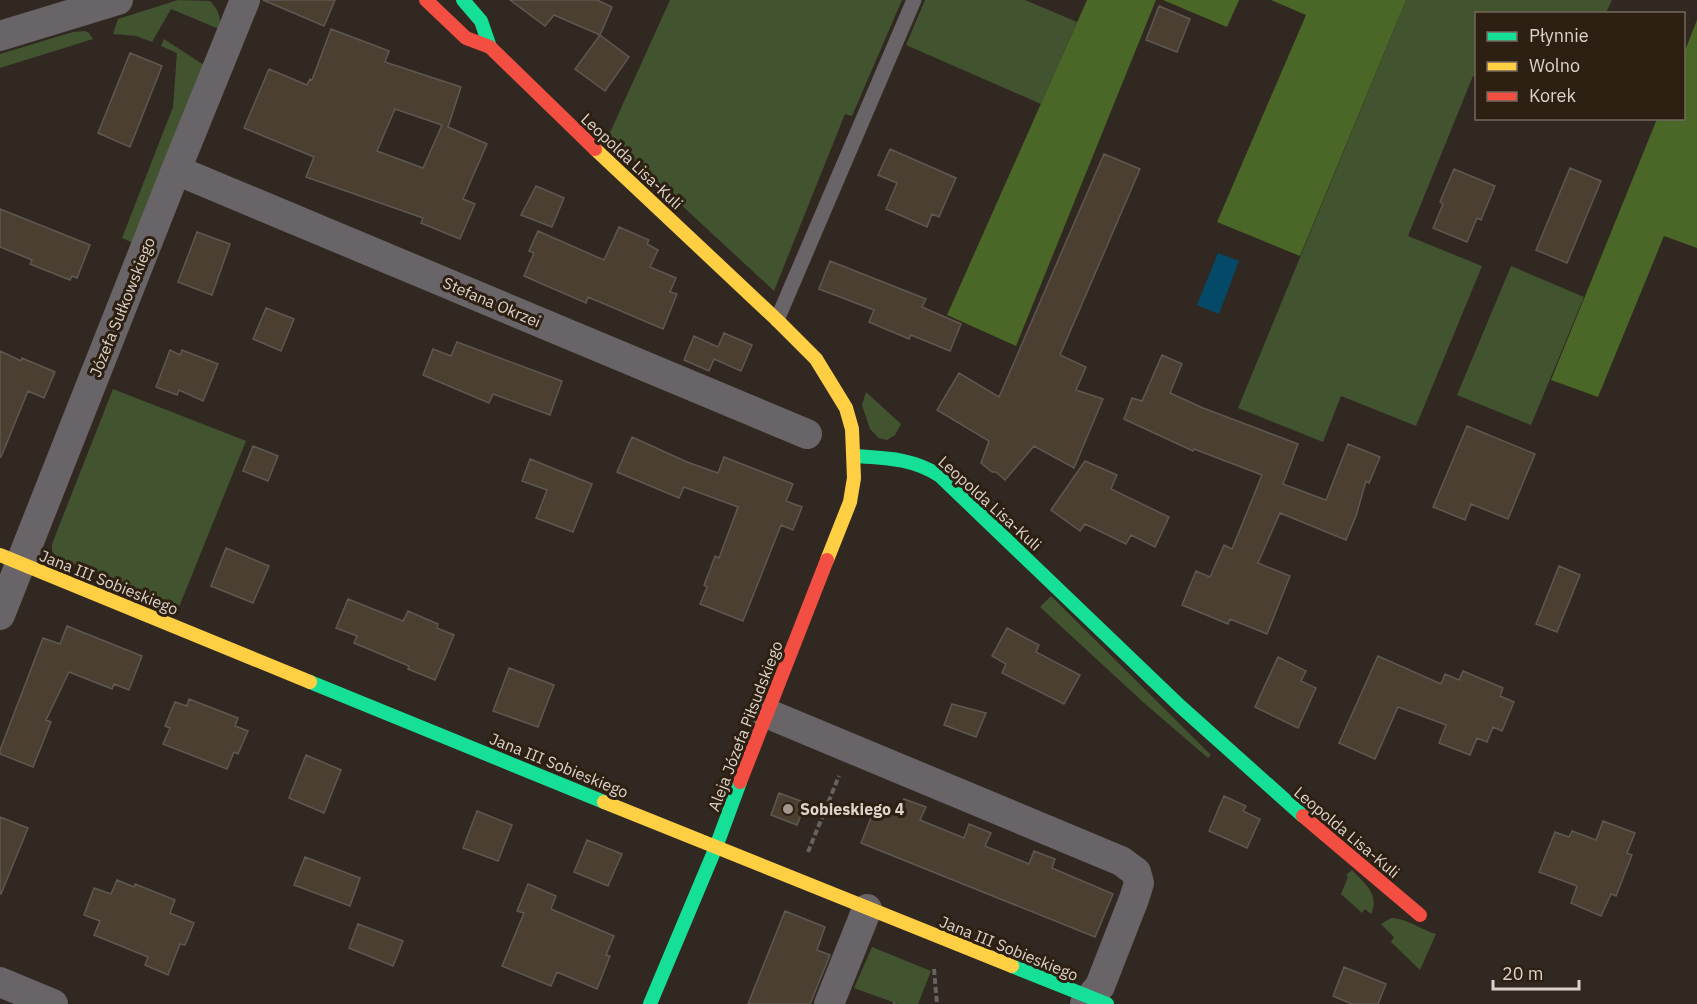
<svg xmlns="http://www.w3.org/2000/svg" width="1697" height="1004" viewBox="0 0 1697 1004" font-family="'IBM Plex Sans',sans-serif">
<style>
.green{fill:#41532f}
.forest{fill:#4a6728}
.water{fill:#044a68}
.building{fill:#4b3f32;stroke:#5f5851;stroke-width:1.5;fill-rule:evenodd}
.lines{fill:none;stroke-linecap:round;stroke-linejoin:round}
.path{stroke:#676162;stroke-width:4;stroke-dasharray:6 3;stroke-linecap:butt}
.lane{stroke:#696468;stroke-width:15}
.street{stroke:#696468;stroke-width:30}
.fast{stroke:#16e098;stroke-width:14}
.slow{stroke:#ffcf43;stroke-width:14}
.jam{stroke:#f24e42;stroke-width:14}
.poi-dot{fill:#a0988f;stroke:#2d2012;stroke-width:2}
.labels{text-anchor:middle;stroke-width:6;stroke-linejoin:round;paint-order:stroke}
.street-label{font-size:16px;fill:#dcd3ca;stroke:#2d2012}
.poi-label{font-size:16px;font-weight:bold;fill:#dcd3ca;stroke:#2d2012;text-anchor:start}
</style>
<rect width="100%" height="100%" fill="#312921"/>
<!-- green -->
<path class="green" d="M178,0L210,1C218,9 222,18 219,29L171,9L152,42L136,36L113,34L118,19Z
M670,0H902L852,116L845,114L774,291L608,137Z
M925,0H1025L1077,22L1041,104L906,45Z
M1406,0H1612L1606,13L1476,14V77L1473,76L1408,236L1482,266L1416,426L1341,396L1323,442L1238,408Z
M85,31L89,33L93,39L0,68V54L73,32Z
M164,39L204,65L133,243L122,238L173,107L177,53L161,46Z
M1511,266L1584,297L1531,425L1457,395Z
M113,389L246,441L179,607L56,557L52,551V544Z
M866,392L901,424L895,435L887,440L879,438L870,429L862,405Z
M1051,596L1211,755L1208,758L1143,702L1040,607Z
M1352,870C1365,884 1380,894 1371,914L1365,909L1362,913L1341,894L1348,877L1346,875Z
M1391,918C1407,918 1421,930 1436,934L1420,970L1391,942L1394,937L1381,924Z
M872,947L931,971L918,1004H898L854,988Z"/>
<!-- forest -->
<path class="forest" d="M1087,0H1156L1016,346L947,315Z
M1163,0H1239L1227,27Z
M1271,0H1406L1300,256L1217,222L1306,15Z
M1697,20V248L1664,236L1598,397L1551,380L1657,119L1684,118V53Z"/>
<!-- water -->
<path class="water" d="M1218,253L1239,261L1219,314L1197,305Z"/>
<!-- building -->
<path class="building" d="M263,0H335L324,26Z
M510,0H597L612,7L600,35L554,15L545,26Z
M1159,6L1190,19L1177,52L1146,40Z
M331,29L389,51L385,62L461,87L448,127L487,144L463,199L475,204L460,239L421,223L423,218L306,177L314,157L244,128L269,69L307,85L310,79L312,80ZM395,109L442,125L423,168L377,151Z
M600,35L629,57L605,91L575,69Z
M130,53L162,66L130,147L98,133Z
M890,149L956,178L939,217L932,214L927,227L886,209L897,183L878,175Z
M1104,154L1140,169L1060,355L1086,367L1076,390L1103,399L1074,468L1034,446L1005,480L996,472H992L981,463L989,441L937,410L959,373L999,397Z
M1570,168L1601,181L1567,263L1536,250Z
M1454,169L1495,186L1481,220L1477,218L1467,242L1433,228L1443,204L1440,202Z
M536,186L564,198L552,227L521,215Z
M0,209L90,245L77,278L72,276L70,280L30,264L32,260L0,247Z
M619,227L649,240L647,244L658,250L650,267L676,278L670,292L677,294L663,329L588,297L586,303L524,276L534,253L529,251L538,231L604,260Z
M197,232L230,244L212,295L178,282Z
M830,261L926,299L922,307L961,324L950,351L911,335L909,339L869,322L874,310L819,289Z
M266,308L294,319L281,351L253,339Z
M724,333L752,345L741,371L714,359L709,371L684,360L694,336L718,347Z
M457,342L562,381L550,415L493,394L489,403L423,375L433,349L451,356Z
M170,350L180,355L182,350L218,364L203,401L179,390L177,395L156,387Z
M0,351L21,361L22,358L55,372L44,398L28,391L1,457H0Z
M1162,355L1182,364L1170,393L1203,408L1298,444L1283,484L1326,500L1348,444L1380,457L1369,483L1366,481L1356,516L1346,540L1280,513L1258,563L1290,576L1267,634L1230,619L1228,624L1182,605L1196,571L1210,577L1224,545L1232,549L1262,475L1194,449L1193,451L1124,419L1132,398L1142,401Z
M1467,426L1535,454L1508,519L1471,504L1465,520L1433,507Z
M632,437L687,462L718,473L724,457L793,484L786,501L802,507L793,530L781,525L743,621L700,604L707,587L704,585L710,570L715,556L719,558L738,507L684,487L679,498L617,472Z
M253,446L278,456L268,481L243,471Z
M530,459L592,484L573,532L536,518L547,490L522,481Z
M1085,461L1117,475L1111,489L1169,517L1155,547L1131,535L1126,544L1085,524L1080,531L1051,510Z
M226,548L269,566L253,603L211,586Z
M1559,566L1580,575L1557,632L1536,624Z
M348,599L403,621L408,611L438,624L437,628L454,635L435,680L408,669L409,666L354,643L357,636L336,628Z
M67,626L142,656L129,690L114,684L112,689L69,672L46,720L51,722L33,767L0,754V750L43,638L60,644Z
M1007,628L1039,645L1036,652L1080,675L1064,704L1002,673L1006,664L992,656Z
M1378,656L1441,684L1445,674L1459,680L1463,671L1503,688L1500,696L1514,702L1502,731L1493,727L1487,742L1477,738L1470,755L1439,743L1446,725L1398,707L1375,759L1339,743Z
M1278,657L1306,671L1301,681L1316,688L1298,728L1255,707Z
M509,668L554,685L538,727L493,711Z
M189,699L238,718L235,726L248,731L238,754L234,752L227,769L163,744L170,728L165,726L175,702L187,706Z
M952,704L986,713L976,737L944,725Z
M306,755L341,770L324,813L289,798Z
M779,793L806,803L797,825L771,815Z
M1224,796L1246,806L1243,811L1260,819L1247,848L1209,831Z
M904,799L926,807L920,820L964,838L969,824L991,833L985,846L1029,864L1034,851L1055,859L1052,868L1113,894L1095,937L861,843L877,803L899,812Z
M477,811L512,825L498,861L463,848Z
M0,817L28,828L1,894H0Z
M1603,821L1635,833L1627,853L1632,855L1616,896L1611,894L1601,916L1571,903L1577,886L1539,872L1555,832L1569,837L1572,831L1596,840Z
M587,840L622,854L608,886L574,872Z
M305,857L360,878L350,906L294,885Z
M117,880L134,887L135,884L175,900L170,913L194,923L185,945L180,944L168,975L145,965L148,957L94,935L100,921L84,915L94,888L111,894Z
M528,884L556,896L551,909L614,936L606,955L610,956L597,989L557,972L551,986L502,966L524,913L517,911Z
M785,911L825,927L817,950L830,955L810,1004H748Z
M358,924L403,941L393,966L349,948Z
M1344,967L1386,984L1378,1004H1352L1333,996Z"/>
<g class="lines">
<!-- path -->
<path class="path" d="M808,852L839,776
M934,969L937,1004
M894,1004L895,1003"/>
<!-- lane -->
<path class="lane" d="M777,320L914,0"/>
<!-- street -->
<path class="street" d="M0,36L118,0
M176,170L807,434
M0,615L176,170L245,0
M766,713L1121,861L1136,872L1139,883L1134,899L1100,986L1085,1004
M0,982L53,1004
M829,1004L867,909"/>
<!-- fast -->
<path class="fast" d="M463,0L481,21L490,47
M854,456C885,458 913,458 940,476L1180,706L1303,816
M310,682L604,802
M1012,966L1107,1004
M650,1004L716,847L740,782"/>
<!-- slow -->
<path class="slow" d="M595,149L777,320L816,359L846,408L852,429L854,478L850,502L827,560
M0,555L310,682
M604,802L1012,966"/>
<!-- jam -->
<path class="jam" d="M426,0L466,38L490,47L595,149
M740,782L827,560
M1303,816L1420,915"/>
</g>
<!-- markers -->
<circle class="poi-dot" cx="788" cy="809" r="6"/>
<g class="labels">
<!-- street labels -->
<g class="street-label">
<text transform="translate(632 161) rotate(43)" y="6">Leopolda Lisa-Kuli</text>
<text transform="translate(492 302) rotate(23)" y="6">Stefana Okrzei</text>
<text transform="translate(122 307) rotate(-68)" y="6">Józefa Sułkowskiego</text>
<text transform="translate(990 503) rotate(42)" y="6">Leopolda Lisa-Kuli</text>
<text transform="translate(109 582) rotate(22)" y="6">Jana III Sobieskiego</text>
<text transform="translate(745 726) rotate(-69)" y="6">Aleja Józefa Piłsudskiego</text>
<text transform="translate(559 765) rotate(22)" y="6">Jana III Sobieskiego</text>
<text transform="translate(1347 832) rotate(40)" y="6">Leopolda Lisa-Kuli</text>
<text transform="translate(1009 948) rotate(22)" y="6">Jana III Sobieskiego</text>
</g>
<!-- poi labels -->
<g class="poi-label">
<text x="800" y="815">Sobieskiego 4</text>
</g>
</g>
<!-- legend -->
<rect x="1475" y="12" width="210" height="108" fill="#2d2012" stroke="#73685c" stroke-width="1.5"/>
<rect x="1487" y="32" width="30" height="9" fill="#16e098" stroke="#73685c" stroke-width="1.5"/>
<text x="1529" y="42" font-size="18" fill="#dcd3ca">Płynnie</text>
<rect x="1487" y="62" width="30" height="9" fill="#ffcf43" stroke="#73685c" stroke-width="1.5"/>
<text x="1529" y="72" font-size="18" fill="#dcd3ca">Wolno</text>
<rect x="1487" y="92" width="30" height="9" fill="#f24e42" stroke="#73685c" stroke-width="1.5"/>
<text x="1529" y="102" font-size="18" fill="#dcd3ca">Korek</text>
<!-- scale -->
<path d="M1493 980v9h86v-9" fill="none" stroke="#dcd3ca" stroke-width="3"/>
<text x="1502" y="980" font-size="18" fill="#dcd3ca" stroke="#2d2012" stroke-width="4.5" paint-order="stroke">20 m</text>
</svg>
